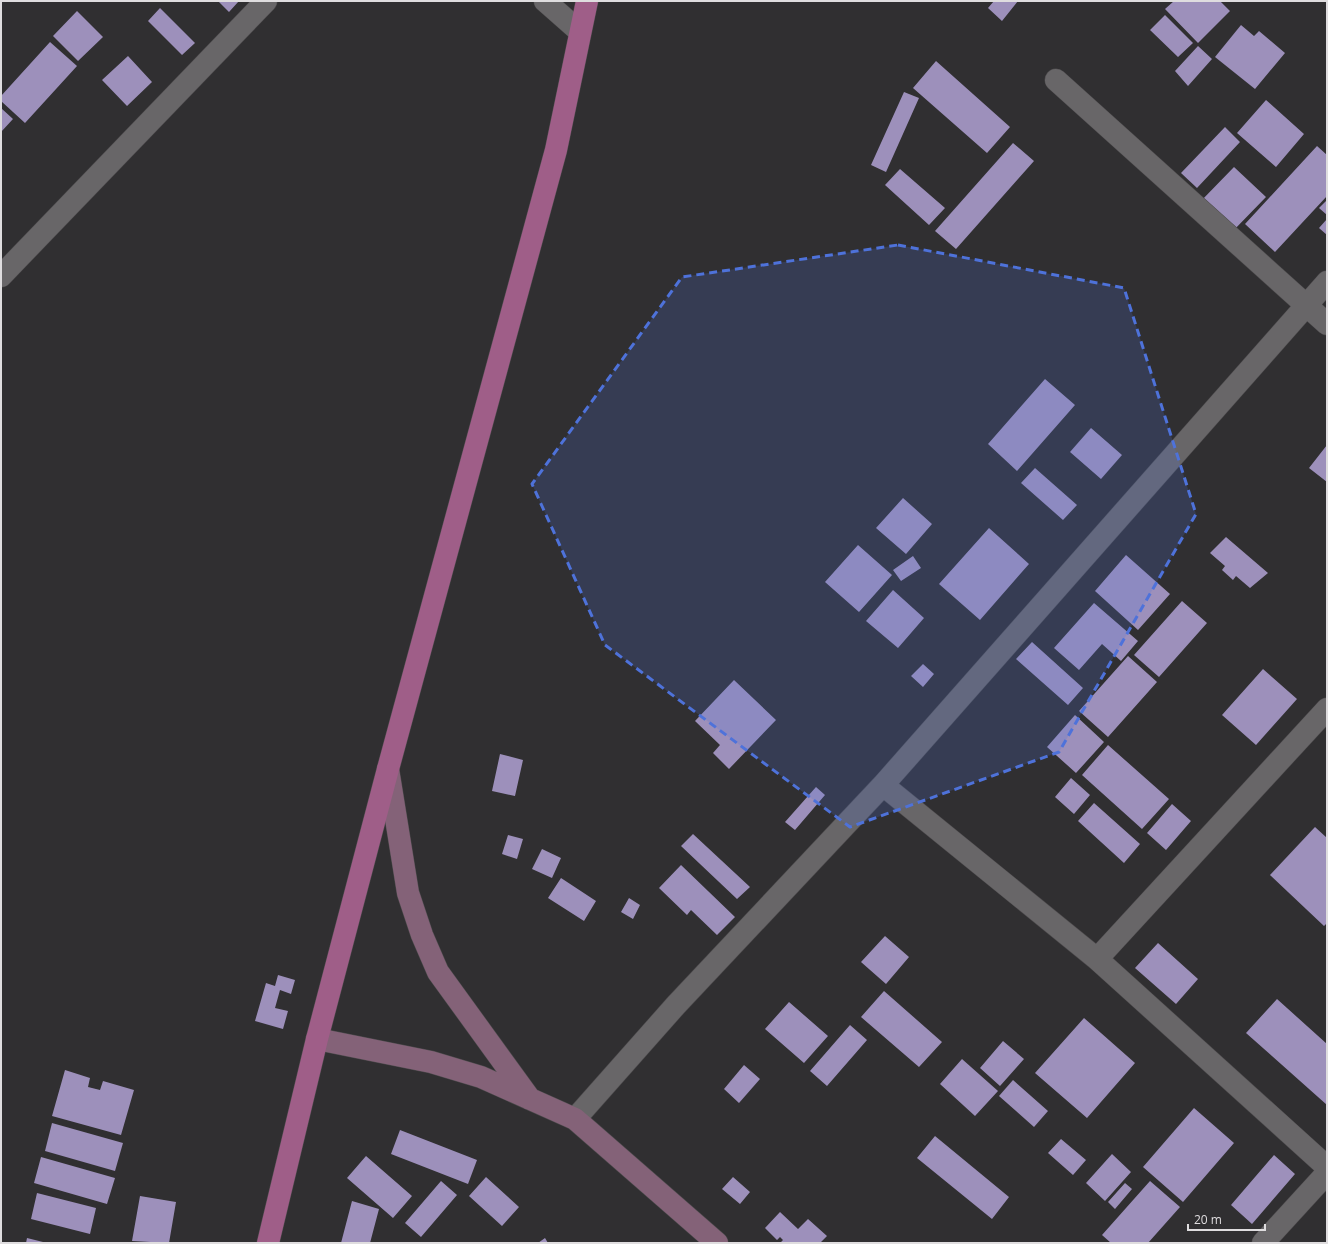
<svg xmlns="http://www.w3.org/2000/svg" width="1328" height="1244" viewBox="0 0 1328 1244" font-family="'Open Sans',sans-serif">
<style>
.building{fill:#9d90bb}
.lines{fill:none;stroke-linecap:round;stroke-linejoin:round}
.street-casing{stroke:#4c4a4c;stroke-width:23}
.secondary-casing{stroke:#4c4a4c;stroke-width:23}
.primary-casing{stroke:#4c4a4c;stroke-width:23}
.street{stroke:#686668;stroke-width:22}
.secondary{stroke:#846278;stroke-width:22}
.primary{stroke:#9f5e88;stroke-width:22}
.marked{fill:#4e72da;fill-opacity:0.2;stroke:#4e72da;stroke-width:3;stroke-dasharray:8 5;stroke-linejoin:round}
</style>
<rect width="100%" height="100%" fill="#302f31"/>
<!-- building -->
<path class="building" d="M218,1H239L229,12Z
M994,1H1018L1002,21L988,8Z
M1174,1H1220L1230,11L1198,43L1165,9Z
M160,8L195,43L182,55L148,21Z
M77,11L103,37L78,61L53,36Z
M1165,15L1193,43L1178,57L1150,30Z
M1241,25L1254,36L1259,31L1285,53L1255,89L1215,57Z
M50,42L77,66L25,123L1,101V96Z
M1198,46L1212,59L1188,86L1175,71Z
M128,56L152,82L127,106L102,80Z
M936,61L1010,127L987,153L913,88Z
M904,92L919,98L886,172L871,165Z
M1266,100L1304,134L1276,167L1237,133Z
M1,108L13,119L1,132Z
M1225,127L1240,142L1197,188L1181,173Z
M1013,143L1034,161L956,249L935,231Z
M1317,146L1327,155V196L1275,252L1245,224Z
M1234,167L1266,197L1232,232L1200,202Z
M900,169L945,208L929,225L885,185Z
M1327,200V215L1319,208Z
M1327,219V235L1319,228Z
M1045,379L1075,405L1017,471L988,444Z
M1091,428L1122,455L1101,479L1070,452Z
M1327,445V482L1309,468Z
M1035,468L1077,505L1063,520L1021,483Z
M903,498L932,524L906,554L876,528Z
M989,528L1029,564L980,620L939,584Z
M1226,537L1268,573L1250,588L1236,576L1233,580L1222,570L1225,566L1210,553Z
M858,545L892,575L859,612L825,582Z
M1126,555L1170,594L1138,630L1095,591Z
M913,556L921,568L901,581L893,570Z
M893,590L924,618L898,648L866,621Z
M1182,601L1207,623L1159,677L1134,655Z
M1094,603L1138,641L1121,661L1102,644L1079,670L1054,648Z
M1032,642L1083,688L1068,705L1016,659Z
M1128,656L1157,682L1108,737L1079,711Z
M923,664L934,674L923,687L911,676Z
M1263,669L1297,699L1256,745L1222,715Z
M734,680L776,720L729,769L713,753L720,745L695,721Z
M1075,715L1104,742L1076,773L1047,747Z
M1108,745L1169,799L1142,829L1082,775Z
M500,754L523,760L515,796L492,791Z
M1071,778L1090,795L1074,814L1055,797Z
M816,787L825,795L795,830L785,822Z
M1094,803L1140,844L1124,863L1078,821Z
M1172,804L1191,821L1166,850L1147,833Z
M1315,827L1327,838V923L1324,926L1270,875Z
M693,834L750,887L737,899L681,846Z
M508,835L523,839L517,859L502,854Z
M542,849L561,858L552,878L532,869Z
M681,865L735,917L717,935L691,910L687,915L659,888Z
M561,878L596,901L584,921L548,898Z
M629,898L640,905L633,919L621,912Z
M885,936L909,957L886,984L861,962Z
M1158,943L1198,979L1176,1004L1135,968Z
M278,975L295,980L291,994L280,990L275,1008L288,1011L283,1029L255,1021L266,983L275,986Z
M884,991L942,1042L919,1067L861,1017Z
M1277,999L1327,1044V1105L1246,1033Z
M789,1002L828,1036L804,1063L765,1029Z
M1084,1018L1135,1063L1087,1118L1035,1073Z
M850,1025L867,1040L827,1086L810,1071Z
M1003,1041L1024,1059L1000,1086L980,1068Z
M962,1059L998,1091L975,1116L940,1084Z
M744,1065L760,1079L739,1103L724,1089Z
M65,1070L90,1078L88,1087L100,1090L103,1081L134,1090L121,1135L52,1116Z
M1013,1080L1048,1111L1034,1127L999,1096Z
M1194,1108L1234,1143L1183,1202L1143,1167Z
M52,1123L123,1143L115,1171L45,1151Z
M400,1130L477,1160L468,1184L391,1154Z
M935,1136L1009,1197L992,1219L917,1158Z
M1061,1139L1086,1160L1073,1175L1048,1153Z
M1112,1154L1131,1172L1105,1201L1086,1183Z
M1274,1155L1295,1174L1252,1224L1231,1205Z
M366,1156L412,1196L393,1218L347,1178Z
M41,1157L115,1178L107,1204L34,1183Z
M486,1177L519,1207L502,1226L469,1196Z
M733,1177L750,1192L740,1204L722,1189Z
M441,1181L457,1195L421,1237L405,1223Z
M1150,1181L1180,1207L1148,1243H1111L1102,1235Z
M1125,1183L1132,1189L1115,1209L1108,1202Z
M37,1193L96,1208L90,1234L31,1219Z
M140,1196L176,1202L169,1243L132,1241Z
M352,1201L379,1209L370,1243H341Z
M780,1212L798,1229L808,1219L827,1236L820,1243H780L783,1240L780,1237L777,1240L765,1228Z
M27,1238L43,1242V1243H26Z
M545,1238L548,1243H538Z"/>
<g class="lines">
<defs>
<path id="street" d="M545,1L579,31
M1056,80L1327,324
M1,276L266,1
M883,785L1097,959L1327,1167
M1097,959L1327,709
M575,1119L676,1005L883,785L1327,282
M1263,1243L1327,1173"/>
<path id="secondary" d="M388,769L408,893L422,935L438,972L530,1099
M317,1039L431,1062L481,1077L575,1119L717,1243"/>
<path id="primary" d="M268,1243L317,1039L388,769L556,150L587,1"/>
</defs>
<!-- street casing -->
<use href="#street" class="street-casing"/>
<!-- secondary casing -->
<use href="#secondary" class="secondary-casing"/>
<!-- primary casing -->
<use href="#primary" class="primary-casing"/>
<!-- street -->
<use href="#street" class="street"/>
<!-- secondary -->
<use href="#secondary" class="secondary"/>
<!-- primary -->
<use href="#primary" class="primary"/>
</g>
<!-- marked area -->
<path class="marked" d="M898,245L1124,288L1196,514L1059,752L850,827L605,645L532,484L682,277Z"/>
<!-- border -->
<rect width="1328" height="1244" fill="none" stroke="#dfdddf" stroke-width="4"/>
<!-- scale -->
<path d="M1188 1224v6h77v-6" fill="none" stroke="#dfdddf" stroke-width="2"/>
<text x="1194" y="1224" font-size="12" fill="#dfdddf" stroke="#302f31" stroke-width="3" paint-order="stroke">20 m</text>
</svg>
